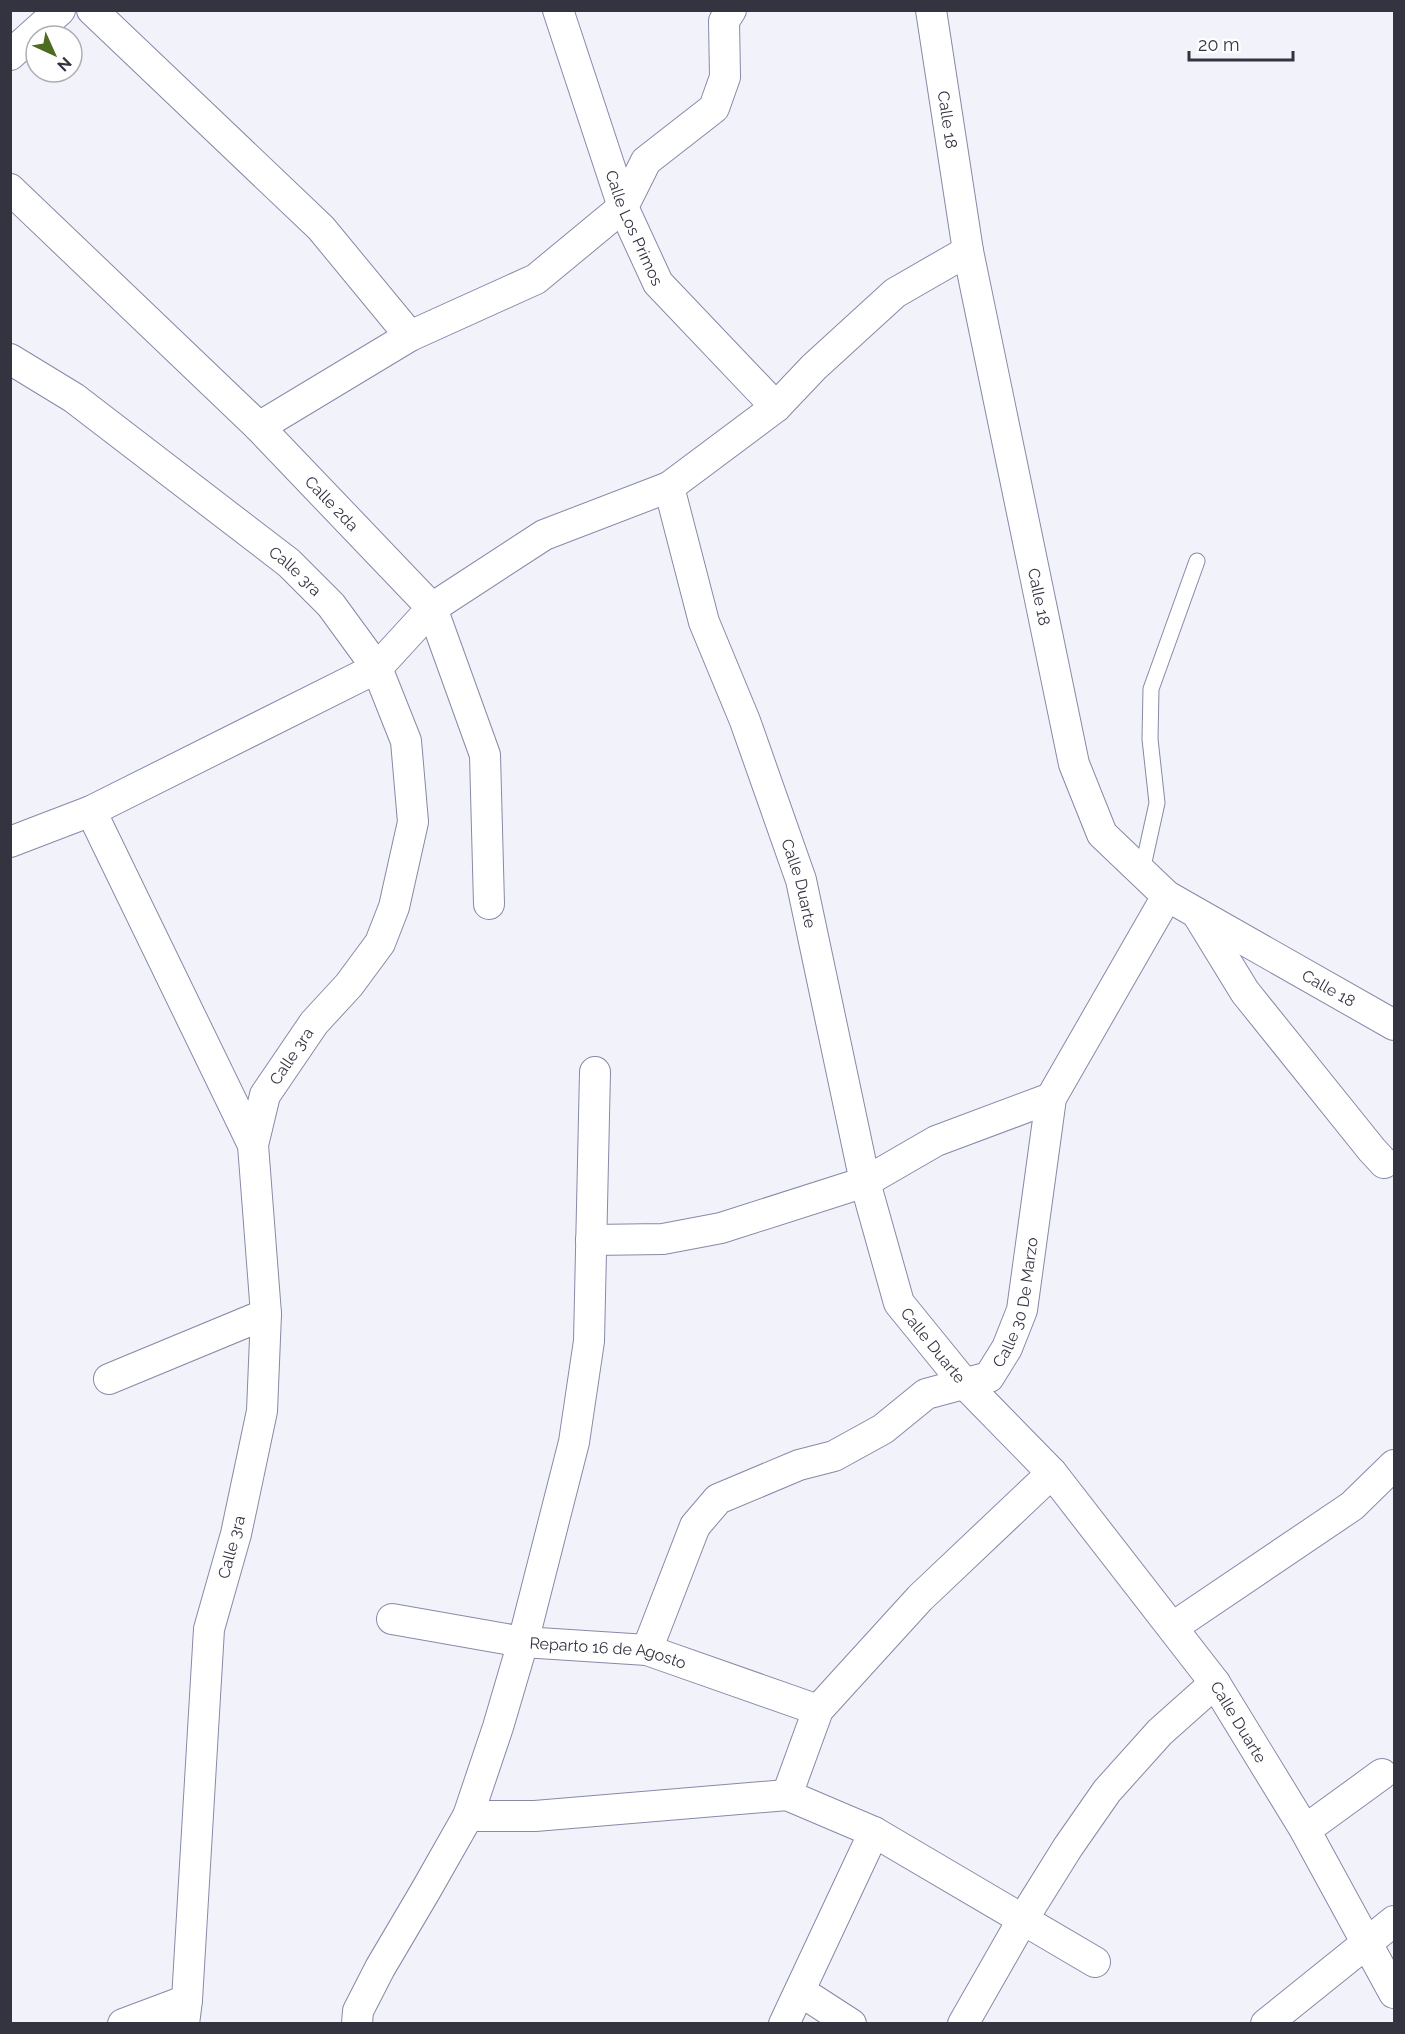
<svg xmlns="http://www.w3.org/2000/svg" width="1405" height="2034" viewBox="0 0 1405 2034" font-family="Raleway,sans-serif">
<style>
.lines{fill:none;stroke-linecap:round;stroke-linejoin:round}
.service-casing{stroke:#8789a7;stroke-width:17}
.minor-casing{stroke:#8789a7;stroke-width:32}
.service{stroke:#fff;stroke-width:15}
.minor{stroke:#fff;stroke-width:30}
.labels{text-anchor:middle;stroke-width:4.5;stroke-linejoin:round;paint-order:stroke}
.street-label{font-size:16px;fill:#333440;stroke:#fff}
</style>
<rect width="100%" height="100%" fill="#f2f3fa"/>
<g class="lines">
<defs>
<path id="service" d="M1142,871L1157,803L1150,739L1151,689L1197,561"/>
<g id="minor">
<path d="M92,10L321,228L410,336"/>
<path id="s1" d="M558,10L623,207L658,283L776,407"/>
<path id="s2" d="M931,10L968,251L1074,764L1102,834L1167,896L1394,1025"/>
<path d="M10,55L60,10"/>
<path id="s3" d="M10,189L259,427L432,608L485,755L489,904"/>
<path id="s4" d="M10,359L74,398L289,563L331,605L377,668L406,741L413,822L394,907L380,943L349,985L314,1023L265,1095L253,1145L266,1314L262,1411L236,1534L209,1629L187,2000L184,2024"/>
<path d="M259,427L410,336L536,279L623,207L646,161L714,108L725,77L724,21L731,10"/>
<path id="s5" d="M669,487L704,622L745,721L801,880L865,1182L899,1303L964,1383L1052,1473L1215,1683L1305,1830L1394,1993"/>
<path d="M91,811L253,1145"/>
<path d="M10,842L91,811L377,668L432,608L544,535L669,487L776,407L814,367L895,293L968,251"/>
<path d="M1199,917L1245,992L1372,1150L1384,1163"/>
<path d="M591,1240L663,1239L721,1228L865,1182L936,1141L1051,1098"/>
<path d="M109,1379L266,1314"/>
<path id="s6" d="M392,1619L523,1642L647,1650L818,1710"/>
<path d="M1173,1627L1352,1506L1394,1465"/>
<path id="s7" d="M647,1650L695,1526L718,1499L799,1465L834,1456L883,1429L926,1394L989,1377L1007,1348L1022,1310L1051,1098L1167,896"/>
<path d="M787,1795L818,1710L920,1598L1052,1473"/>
<path d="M468,1816H535L787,1795L874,1832L1095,1962"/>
<path d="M1305,1830L1382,1774"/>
<path d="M800,1991L851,2024"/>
<path d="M123,2024L187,2000"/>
<path d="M357,2024L358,2011L380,1968L426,1890L468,1816L498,1727L523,1642L574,1442L589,1341L595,1072"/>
<path d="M784,2024L874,1832"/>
<path d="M963,2024L1023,1919L1068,1847L1107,1791L1160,1732L1215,1683"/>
<path d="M1266,2024L1394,1921"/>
</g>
</defs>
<!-- service casing -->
<use href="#service" class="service-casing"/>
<!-- minor casing -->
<use href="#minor" class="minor-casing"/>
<!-- service -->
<use href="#service" class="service"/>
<!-- minor -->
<use href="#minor" class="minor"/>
</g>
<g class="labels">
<!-- street labels -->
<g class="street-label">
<text dy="6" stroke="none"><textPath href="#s2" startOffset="111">Calle 18</textPath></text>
<text dy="6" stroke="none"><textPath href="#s1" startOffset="231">Calle Los Primos</textPath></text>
<text dy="6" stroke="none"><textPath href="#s3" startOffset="450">Calle 2da</textPath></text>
<text dy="6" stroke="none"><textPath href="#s4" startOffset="356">Calle 3ra</textPath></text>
<text dy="6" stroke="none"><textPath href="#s2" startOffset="597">Calle 18</textPath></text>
<text dy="6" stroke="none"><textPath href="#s5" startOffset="418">Calle Duarte</textPath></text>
<text dy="6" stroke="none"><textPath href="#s2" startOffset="1119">Calle 18</textPath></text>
<text transform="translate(291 1056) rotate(-56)" y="6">Calle 3ra</text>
<text dy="6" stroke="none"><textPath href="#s7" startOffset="550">Calle 30 De Marzo</textPath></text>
<text dy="6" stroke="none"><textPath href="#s5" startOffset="904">Calle Duarte</textPath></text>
<text transform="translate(231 1547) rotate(-75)" y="6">Calle 3ra</text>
<text dy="6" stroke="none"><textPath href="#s6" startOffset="219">Reparto 16 de Agosto</textPath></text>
<text dy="6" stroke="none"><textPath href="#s5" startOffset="1390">Calle Duarte</textPath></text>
</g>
</g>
<!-- border -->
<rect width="1405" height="2034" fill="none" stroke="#333440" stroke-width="24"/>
<!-- north arrow -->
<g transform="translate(54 54) rotate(135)"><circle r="28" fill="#ffffff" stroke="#adaeb3" stroke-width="1.5"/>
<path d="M0-4.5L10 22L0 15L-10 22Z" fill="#4e6c21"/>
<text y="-9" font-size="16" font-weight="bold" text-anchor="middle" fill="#333440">N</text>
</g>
<!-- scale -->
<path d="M1189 51v9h104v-9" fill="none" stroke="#333440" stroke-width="3"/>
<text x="1198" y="51" font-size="18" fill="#333440" stroke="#ffffff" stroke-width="4.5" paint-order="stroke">20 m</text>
</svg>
